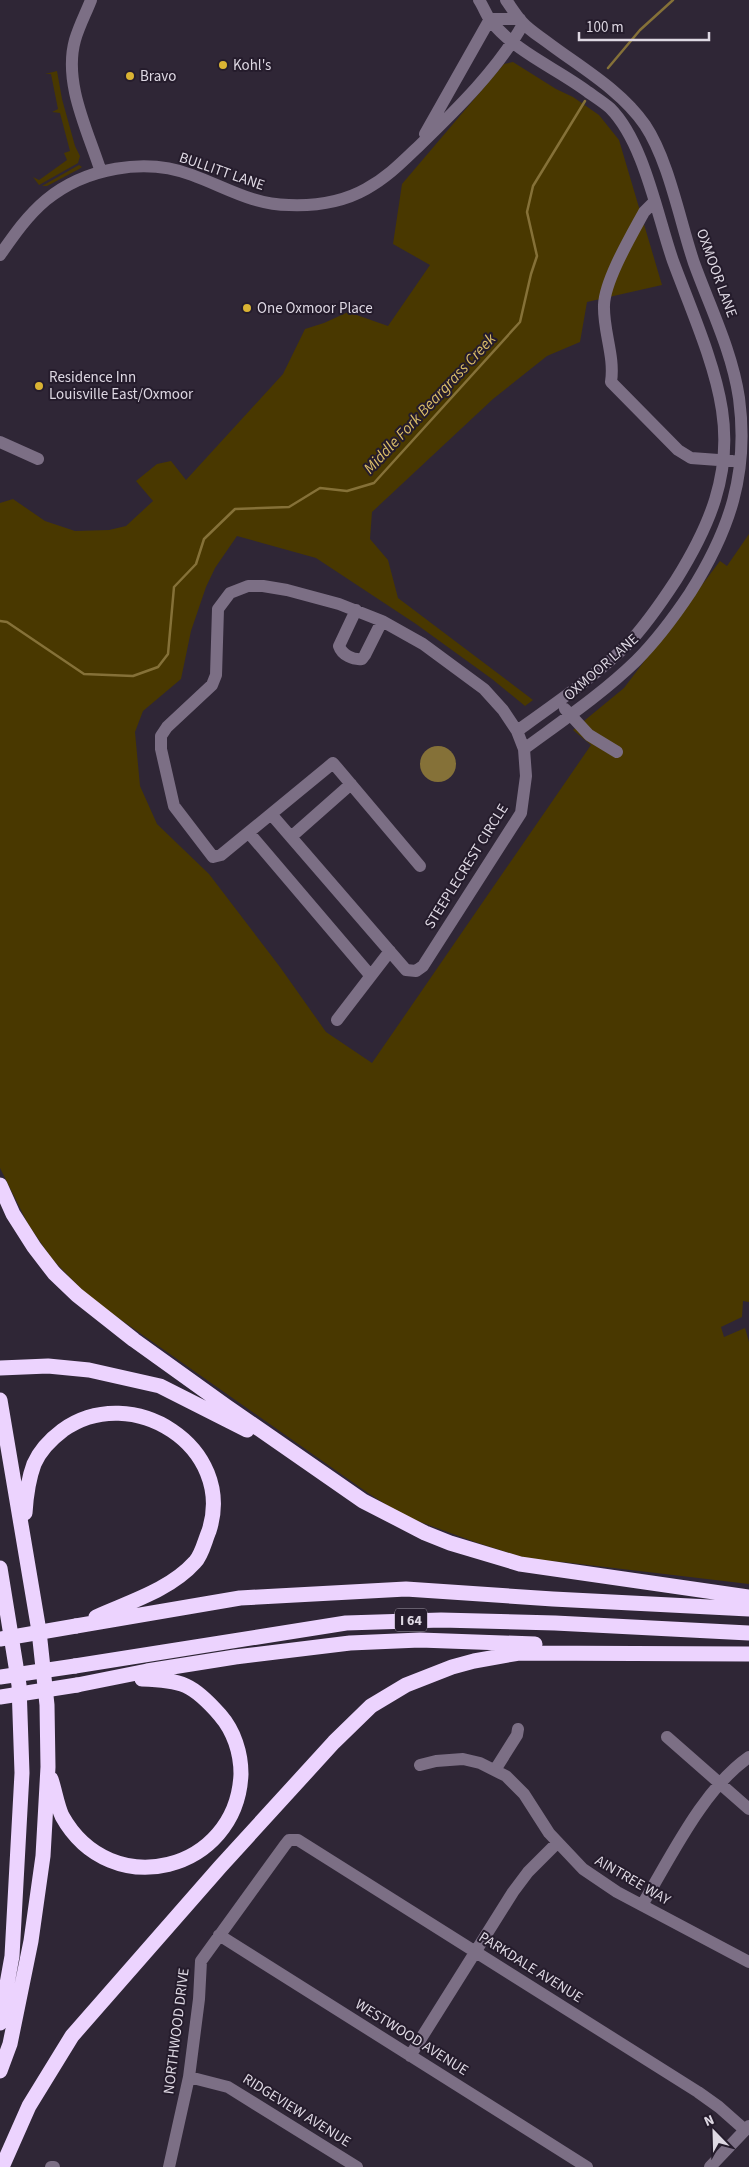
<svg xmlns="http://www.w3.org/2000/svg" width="749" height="2167" viewBox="0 0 749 2167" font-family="'Source Sans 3',sans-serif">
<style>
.green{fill:#493800}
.water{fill:#857138}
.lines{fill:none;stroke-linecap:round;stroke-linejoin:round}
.stream{stroke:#857138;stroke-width:2.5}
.minor{stroke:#7c6f85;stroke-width:12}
.highway{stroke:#ecd3fe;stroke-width:15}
.highway-bridge{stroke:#ecd3fe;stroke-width:15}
.poi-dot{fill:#dab333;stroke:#251c2c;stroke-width:2}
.labels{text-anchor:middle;stroke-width:4;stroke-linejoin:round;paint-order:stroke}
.shield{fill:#251c2c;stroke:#a6a0ac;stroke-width:1}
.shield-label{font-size:14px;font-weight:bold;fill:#ded8e3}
.poi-label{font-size:15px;fill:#ded8e3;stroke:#251c2c;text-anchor:start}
.street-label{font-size:15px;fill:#ded8e3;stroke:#251c2c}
.water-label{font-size:16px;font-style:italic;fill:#dcbe69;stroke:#251c2c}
</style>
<rect width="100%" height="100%" fill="#2f2636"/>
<!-- green -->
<path class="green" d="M513,62L556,89L573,97L599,115L619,140L662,285L587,302L580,342L547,356L493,399L372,512L370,539L388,560L398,598L533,700L525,706L492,679L416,624L316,558L237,536L215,568L206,587L191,631L181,679L143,711L135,732L140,786L157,824L209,874L280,967L326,1032L372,1063L591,745L573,730L624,688L720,561L727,566L749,534V1302L743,1301L742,1317L721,1327L724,1337L745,1328L749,1342V1584L563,1562L531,1560L475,1542L404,1516L368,1493L90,1298L52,1259L28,1224L0,1168V503L13,499L45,521L75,531L109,530L126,526L153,501L136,481L157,464L171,461L186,480L283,374L305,329L324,323L348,312L388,326L430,265L393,244L402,184L504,64Z
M57,71L62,99L75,146L80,156L78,163L39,185L33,177L39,180L42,178L67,160L64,153L70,151L60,113L52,112L58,109L51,74H45Z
M79,165L82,167L79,169L47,186H42Z"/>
<!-- water -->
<path class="water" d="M420 764a18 18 0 1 1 36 0a18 18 0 1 1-36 0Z"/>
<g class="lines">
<!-- stream -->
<path class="stream" d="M608,68L640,30L673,0
M0,621L7,622L84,674L133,676L158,667L168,654L174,587L196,564L204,539L235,509L289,507L320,488L347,491L374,483L520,322L531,274L537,256L527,212L533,186L585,101"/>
<!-- minor -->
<path class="minor" d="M91,0C86,13 79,26 75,40C63,83 88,131 101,172
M479,0C483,6 486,14 490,20C515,52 556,68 588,92C595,97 603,102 610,108C644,142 657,215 673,261C690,307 715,363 722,410C732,475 709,527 676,580C661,603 646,625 627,645C594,677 555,704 517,731
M506,0C511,7 516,15 522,22C529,30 539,36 547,42C580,67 621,90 645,125C669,161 680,222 694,263C710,307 732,351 739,398C749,473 730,530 690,593C674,617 657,640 636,661C602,694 562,721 524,749
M425,134L490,19H520
M654,202L644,212C631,236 605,280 604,305C603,331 615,356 611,382L678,450L691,458L732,461
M0,255C14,235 27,216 46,200C85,168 145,157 192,175C225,187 253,205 289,205C315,206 343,202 366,189C388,177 403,161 421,144C457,109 499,68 523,24
M0,442L38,459
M356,610L339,646C342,655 353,660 362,659L365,655L382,621
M565,709L589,735L617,752
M271,814L406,970L416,971L423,966L521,813L526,776L524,749L517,731L503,710L484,689L423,644L382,621L339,604L287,590L263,586H248L230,593L218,609L216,675L212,685L167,727L161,736V749L174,806L213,857L221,855L333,763L420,866
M249,833L370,975
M291,837L351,784
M337,1020L390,951
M667,1737L749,1809
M420,1765L436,1761L463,1759L480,1763L506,1776L524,1794L549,1833L583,1869L617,1892L749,1962
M495,1770L517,1735L518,1729
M642,1905C671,1857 703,1789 749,1757
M219,1935L587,2167
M410,2056L513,1892L528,1872L557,1843
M189,2077L228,2087L357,2167
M51,2167H54
M169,2167L189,2077L199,1999L201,1961L285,1845L289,1840H298L698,2092L719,2107L745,2130
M710,2167L749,2126"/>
<!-- highway -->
<path class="highway" d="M0,1185L13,1214L34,1247L54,1273L77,1295L134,1340L226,1406L363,1501L425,1533L450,1543L520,1564L749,1597
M0,1368L48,1366L89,1370L160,1386L247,1430
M0,1400L39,1631L47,1705L48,1767L43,1856L31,1941L10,2044L0,2071
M25,1513C26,1497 28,1480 34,1464C40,1450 51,1439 63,1430C132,1381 236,1447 209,1531C205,1540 202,1555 195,1562C170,1590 129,1602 96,1617
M0,1568L19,1685L22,1773L12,1956L0,2023
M76,1626L240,1598L406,1589L553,1599L749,1609
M75,1666L346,1623L441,1620L555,1623L749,1633
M77,1685L147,1671L235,1657L350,1643L420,1640L535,1644
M51,1779C55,1791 57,1805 62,1816C111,1904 237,1871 241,1774C241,1753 234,1731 220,1715C193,1684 182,1680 142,1679
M2,2167L29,2106L72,2036L220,1867L334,1742L371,1706L406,1685L452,1667L474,1661L519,1653L749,1654"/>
<!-- highway-bridge -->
<path class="highway-bridge" d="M0,1639L76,1626
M0,1677L75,1666
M0,1697L77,1685"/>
</g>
<!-- markers -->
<g class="poi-dot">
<circle cx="223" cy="65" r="5"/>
<circle cx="130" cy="76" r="5"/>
<circle cx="247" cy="308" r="5"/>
<circle cx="39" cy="386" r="5"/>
</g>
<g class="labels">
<!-- shield labels -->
<rect class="shield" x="395" y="1608.5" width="32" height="23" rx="4"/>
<g class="shield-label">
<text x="411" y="1625">I 64</text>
</g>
<!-- poi labels -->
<g class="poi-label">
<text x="233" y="70">Kohl's</text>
<text x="140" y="81">Bravo</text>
<text x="257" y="313">One Oxmoor Place</text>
<text x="49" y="382">Residence Inn<tspan x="49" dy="17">Louisville East/Oxmoor</tspan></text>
</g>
<!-- street labels -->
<g class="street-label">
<text transform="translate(222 171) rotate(19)" y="5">BULLITT LANE</text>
<text transform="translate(717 273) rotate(70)" y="5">OXMOOR LANE</text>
<text transform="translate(601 667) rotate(-41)" y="5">OXMOOR LANE</text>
<text transform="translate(466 866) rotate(-58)" y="5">STEEPLECREST CIRCLE</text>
<text transform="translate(633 1880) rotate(30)" y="5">AINTREE WAY</text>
<text transform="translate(531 1967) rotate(32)" y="5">PARKDALE AVENUE</text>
<text transform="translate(176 2031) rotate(-83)" y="5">NORTHWOOD DRIVE</text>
<text transform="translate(412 2037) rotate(32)" y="5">WESTWOOD AVENUE</text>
<text transform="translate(297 2110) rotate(32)" y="5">RIDGEVIEW AVENUE</text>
</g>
<!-- water labels -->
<g class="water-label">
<text transform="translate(429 403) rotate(-47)" y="6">Middle Fork Beargrass Creek</text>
</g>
</g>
<!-- north arrow -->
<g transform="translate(714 2132) rotate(337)" stroke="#251c2c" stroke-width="4" paint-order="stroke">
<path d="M0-4L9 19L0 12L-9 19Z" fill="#ded8e3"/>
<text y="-8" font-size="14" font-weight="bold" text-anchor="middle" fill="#ded8e3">N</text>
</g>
<!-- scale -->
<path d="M579 32v8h130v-8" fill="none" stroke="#ded8e3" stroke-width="2.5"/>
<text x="586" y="32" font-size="15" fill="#ded8e3" stroke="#251c2c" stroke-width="4" paint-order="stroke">100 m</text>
</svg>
